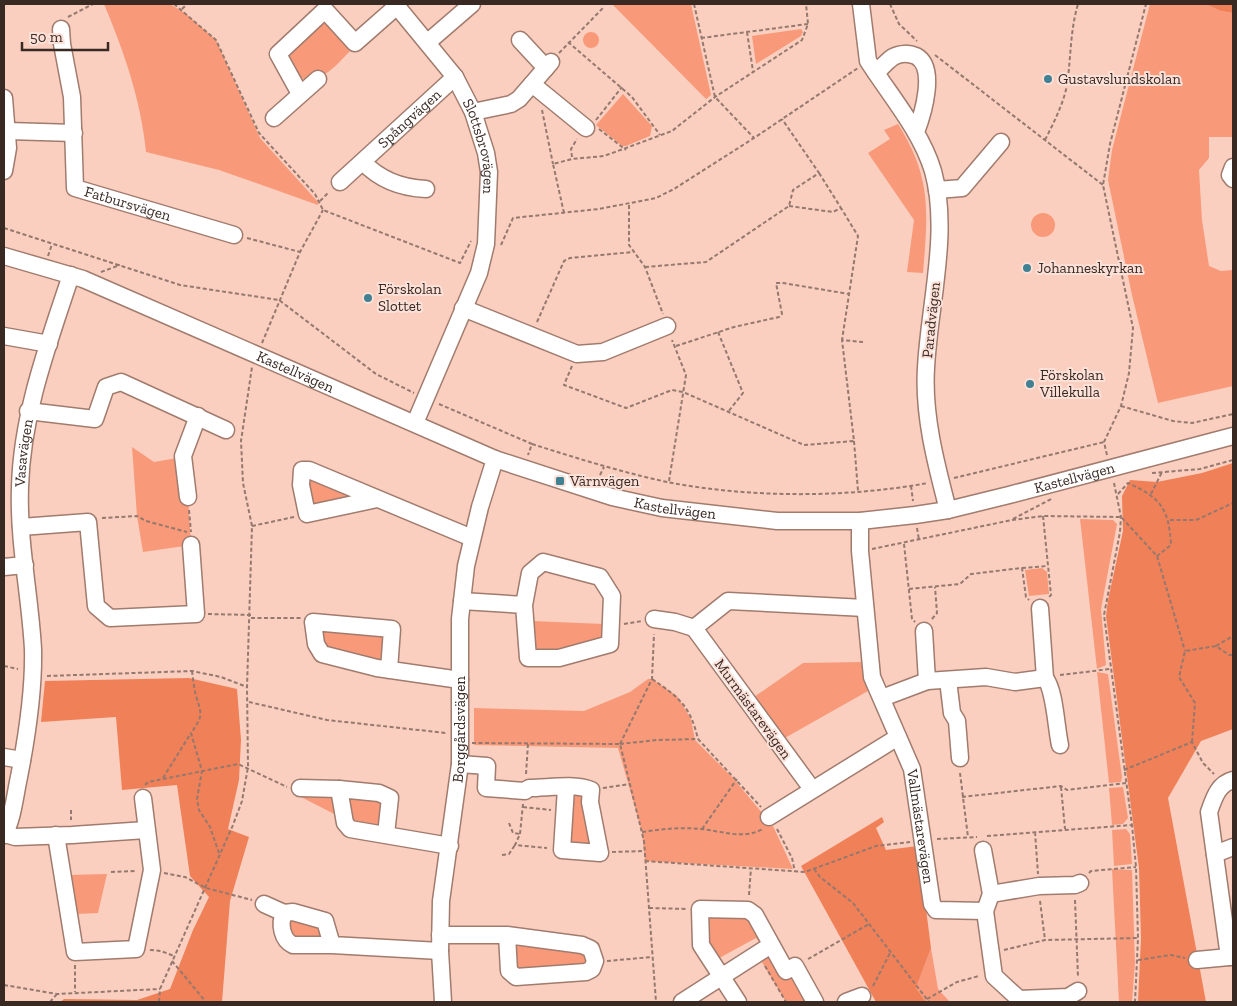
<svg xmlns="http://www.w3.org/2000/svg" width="1237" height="1006" viewBox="0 0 1237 1006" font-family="'Zilla Slab',serif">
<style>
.green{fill:#f89a79}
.forest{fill:#f08057}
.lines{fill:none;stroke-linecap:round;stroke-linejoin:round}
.minor-casing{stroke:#a17b6d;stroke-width:19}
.path{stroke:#95786e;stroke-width:2;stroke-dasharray:4 2.5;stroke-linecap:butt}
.minor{stroke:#fff;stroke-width:16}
.poi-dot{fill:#418194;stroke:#fbe1d8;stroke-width:2}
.labels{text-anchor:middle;stroke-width:4;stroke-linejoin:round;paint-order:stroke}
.poi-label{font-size:15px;fill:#392923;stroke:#fbe1d8;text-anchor:start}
.street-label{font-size:15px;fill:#392923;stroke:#fbe1d8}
</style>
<rect width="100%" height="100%" fill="#facfc0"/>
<!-- green -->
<path class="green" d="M104,4H170L185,13L216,40L260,138L318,202V205L219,170L146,152C141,100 124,52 104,4Z
M612,4H691L711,95L706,99Z
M1150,4H1205L1221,11L1233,13V137H1209V158L1199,170L1202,220L1209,266L1221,271L1233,270V386L1158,403L1132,295L1108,180L1112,150Z
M317,24H332L352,49C336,65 323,84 298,78L289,64L291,51Z
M801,29L803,32L801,36L756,64L752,36Z
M583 40a8 8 0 1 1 16 0a8 8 0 1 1-16 0Z
M623,94L652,126L650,136L626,146H622L596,125Z
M898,124C932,178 928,212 923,273L907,272L914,220L868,153L890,139L884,130Z
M1031 225a12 12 0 1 1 24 0a12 12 0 1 1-24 0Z
M132,447L154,462L177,458L188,497L191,545L143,552L137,516Z
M313,479L355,498L311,505L307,483Z
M1080,519L1113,520L1117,524L1101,609L1106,665L1097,669Z
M1042,568L1047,572L1049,594L1029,596L1025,570Z
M532,621L604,624V638L599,643L540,654L534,643Z
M319,630L384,633L383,662L325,650Z
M861,662L868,691L783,739L754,697L803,663Z
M1097,672L1108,674L1122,777L1121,782L1109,783Z
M648,679H652L677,696L691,719L695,740L733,778L773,826L793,869L645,861L642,832L618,748L474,745V708L584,711L630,692Z
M1123,787L1128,818L1123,824L1112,825L1109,788Z
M567,790H585L598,846L565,847Z
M309,793L332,794L340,817L299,796Z
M351,797L382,800L380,828L352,823L348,802Z
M1126,829L1130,834L1132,864L1114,866L1112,830Z
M1112,869L1132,870L1135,963L1132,1002H1119Z
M107,874L98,913L77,914L69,875Z
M700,909L748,910L785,971L795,966L815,1002H786L757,954L764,949L756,938L712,962Z
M290,919L321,924L325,937L291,938L288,921Z
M515,943L583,950L588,959L583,967L516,971Z
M931,948L938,989L950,1002H926L916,988Z"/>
<!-- forest -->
<path class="forest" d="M1205,4H1233V13L1221,11Z
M1233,463V729L1201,741L1168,798L1206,1002H1138L1141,938L1139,868L1106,616L1108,600L1123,531L1122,496L1130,480L1157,482L1202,473Z
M189,678L237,689L241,740L239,780L228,829L249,837L230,901L222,1002H60L64,999L137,1000L170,989L193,930L209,897L190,876L177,785L122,790L116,717L41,722L45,681Z
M882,817L884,822L876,828L886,850L918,846L931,948L916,988L926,1002H876L801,866Z"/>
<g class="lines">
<defs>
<g id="minor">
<path id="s1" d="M395,4L455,77L473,112L486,153L489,172L486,244L479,273L415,423"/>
<path d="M861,4L868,61L876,73"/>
<path id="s2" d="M61,29L62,44L72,97L75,188L234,235"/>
<path d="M520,40L546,68"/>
<path d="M428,42L472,4"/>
<path d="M532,84L586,128"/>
<path d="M300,94L278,54L325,10L355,43L397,6"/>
<path d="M4,98L8,148L4,171"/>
<path d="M473,112L511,104L519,99L551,62"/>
<path d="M274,118L318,79"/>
<path d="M8,131L74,133"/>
<path d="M916,132C923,114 937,67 916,56C909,53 900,53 893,57C887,61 881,68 876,73C897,104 922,135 933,171C950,232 929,306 926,368C923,415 936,464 948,510"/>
<path d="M363,162C380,180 402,188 426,189"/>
<path d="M1233,167L1230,175L1233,179"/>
<path id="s3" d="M340,182L455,77"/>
<path d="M937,190L962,188L1001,142"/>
<path id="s4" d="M4,256L83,279L495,459L612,497L662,508L777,521H860L915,515L948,510L1009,495L1233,436"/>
<path d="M463,308L577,354L603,352L667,326"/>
<path d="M4,336L49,344"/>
<path d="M28,411L95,419L106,387L121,382L226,430"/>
<path d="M188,497L183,456L198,416"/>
<path d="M377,499L307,514L301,485L302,470H309L472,538"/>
<path id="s5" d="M860,521V551L872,677L912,769L932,904L936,910L985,911L991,894L1039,886L1075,885L1080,883"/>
<path d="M21,527L88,522L96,606L110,618L196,614L191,545"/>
<path d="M4,567L25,565"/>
<path d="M462,601L524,605L530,573L543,562L600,577L612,596L610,644L559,658H528L524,605"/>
<path d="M1040,608L1045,678"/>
<path d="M654,619L675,622L694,628"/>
<path d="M924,631L927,681"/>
<path d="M389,670L392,629L313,622L316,644L322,654L377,668L460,680"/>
<path d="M948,680L952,713L957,721L960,758"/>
<path d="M882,698L927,681L986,677L1015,682L1045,678C1055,690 1056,728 1060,745"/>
<path d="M4,757L22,760"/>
<path d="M460,764L487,766L486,788L525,791L529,788C548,788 574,783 591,790L590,802L600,853L562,850L566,788"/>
<path d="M1233,780C1218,784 1214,798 1209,812L1229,957H1233"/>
<path d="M300,788L339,789"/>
<path d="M812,789L694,628L728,601L865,608"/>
<path d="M769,817L898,737"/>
<path d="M5,834L15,837L72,835L146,830"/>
<path d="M386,834L390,798L379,793L339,789L345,823L350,829L450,846"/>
<path id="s6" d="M4,835C13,819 15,795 19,777C27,736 34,691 33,649C30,595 18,541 20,487C22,413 48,345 71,275"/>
<path d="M56,835L75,952L136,949L152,870L143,798"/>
<path d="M983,850L991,894"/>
<path d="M1215,854L1233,847"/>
<path d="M264,904L284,913"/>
<path d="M985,911L994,976L1019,999L1068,997L1078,991"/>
<path d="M440,935H507L582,945L591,949L595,961L592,969L586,972L516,977L509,971L507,935"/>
<path d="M332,945H293C282,940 279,924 284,913L293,912L325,921L332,945L440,951"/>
<path d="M1197,960L1229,957"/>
<path id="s7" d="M443,1002L440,951L441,901L460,764V619L466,566L480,507L495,459"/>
<path d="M682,1002L771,945"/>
<path d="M738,1002L701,945L700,909L748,910L755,915L786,971L795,966L815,1002"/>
<path d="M846,1002L862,996"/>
</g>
</defs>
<!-- minor casing -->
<use href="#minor" class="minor-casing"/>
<!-- path -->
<path class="path" d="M174,4L216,40L259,133L315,194L323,210L460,263L471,241
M694,4L715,97L754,138
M890,4L899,24L917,41
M182,9L187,4
M68,17L93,4
M747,32L753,71
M701,38L808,24
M568,42L632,97L660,135
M559,53L603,8
M935,55L1103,185
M542,110L553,164
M596,120L622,87
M599,129L626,150
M1045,140C1054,122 1063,105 1067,85C1071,58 1070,31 1078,4
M572,157L571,149L577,139
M819,173L841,208
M320,201L329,192
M629,205V245L645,267L663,314
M789,206L833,212L841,208L858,236L842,340
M564,213L553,164L572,159L604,156L672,131L715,97L802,40L808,24L806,4
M4,228L180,285L279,300L376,374L414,393
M247,238L300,252
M501,245L513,218L599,209L656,198L674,189L754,138L858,68
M48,256L52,244
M645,267L706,262L789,206L793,190L819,173L782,119
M101,272L120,265
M537,322L564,261L570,258L633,252
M718,332L743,393L728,412
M262,343L300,252L323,210
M676,346L734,327L779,317L782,314L776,283H783L849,294
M572,366L564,385L626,408L672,390L683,392L804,445L854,441L842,340L863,342
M439,404L532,444L528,455
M1121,406L1173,421L1192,423L1233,414
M854,441L858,491
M532,444C576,458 621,472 667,482C749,498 846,498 928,483
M1107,455L1104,442L1121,406L1129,373L1133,328L1103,185L1110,144L1146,4
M1152,473L1200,469L1233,460
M600,475L604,467
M954,478L1104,442
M669,481L686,375L672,340
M1114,483L1121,517L1120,532L1104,615L1132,825L1136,867L1138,938L1135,1002
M911,486L913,501
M1118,494L1128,483C1161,498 1169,509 1171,545L1157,556
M1151,494L1162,472
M189,510L191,532
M1043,516L1051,595L1049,597
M102,518L137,516L146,521L187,532
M1013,519L1053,498
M1170,520H1196L1233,503
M252,526L294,517
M917,528L919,540
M904,544L912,619L915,622
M872,549L1012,520L1043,516L1121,517L1157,556L1185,651
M1022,568L1047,566
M909,589L960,584L971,574L1022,568L1026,597L1029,600
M208,614L251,615
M251,618H301
M932,619L937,613L935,587
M624,624L642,621
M1216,646L1233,636
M4,666L18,669
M192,671C193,679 194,688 196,696C202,715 203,716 191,733L202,771L197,799L199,810L210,827L220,856
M1060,675L1110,669
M47,676L192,671L221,677L247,687
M652,679C680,698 690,706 698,739
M249,702L327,720L446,733
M1192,742L1195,703L1179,677L1185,651L1216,646L1229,655H1233
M472,743L620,744L644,841L656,1002
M620,744L657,740L698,739L761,807
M620,744L652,679L654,634
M1124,770L1192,742L1203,763L1214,774
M960,773L968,837
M526,774L528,744
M163,778L191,733
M145,785L148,782L238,764L287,787
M1061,787L1065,829
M603,788L630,784
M962,797L1061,786L1067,790L1126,783
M523,804L520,834L515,845L547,848
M523,807L551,810
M71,810V820
M509,823L513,833L520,834
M702,829L737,779
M777,829L792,858L795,872
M642,832C662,829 681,827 701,829C723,831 742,840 763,829
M1035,832L1038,874
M987,836L1132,825
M937,839L977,837
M612,852L644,851
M502,855L509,854L515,845
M645,861L805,872L876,846L910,842
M814,869L820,877L853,903L929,1002
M111,872L137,871
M164,873L185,877L206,888L252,900
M1089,873L1091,871L1136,867
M749,895L751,868
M1075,900L1078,977
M1040,901L1045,940
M649,908L687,909
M150,950L161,951L174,956
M1004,950L1045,940L1138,938
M808,959L869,924
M1138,960L1171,955L1185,958
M172,961L206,1002
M607,961L652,957
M75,965V992
M765,966L786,1002
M4,985L57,994L160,989
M873,986L890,953
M927,999L957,982L979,976
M50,1002L57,994
M159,1002L160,989L233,825L242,801L248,767L247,687L252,526L243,483L241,441L252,367"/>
<!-- minor -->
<use href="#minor" class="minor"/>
</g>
<!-- markers -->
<g class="poi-dot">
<circle cx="1048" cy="79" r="5"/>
<circle cx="1027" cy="268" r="5"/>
<circle cx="368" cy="298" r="5"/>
<circle cx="1030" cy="384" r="5"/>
<rect x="555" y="476" width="10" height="10" rx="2.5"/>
</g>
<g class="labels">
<!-- poi labels -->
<g class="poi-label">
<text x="1058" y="84">Gustavslundskolan</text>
<text x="1037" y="273">Johanneskyrkan</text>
<text x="378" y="294">Förskolan<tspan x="378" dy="17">Slottet</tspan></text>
<text x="1040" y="380">Förskolan<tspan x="1040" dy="17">Villekulla</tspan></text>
<text x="570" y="486">Värnvägen</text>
</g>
<!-- street labels -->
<g class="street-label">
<text dy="5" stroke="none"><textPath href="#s3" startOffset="94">Spångvägen</textPath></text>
<text dy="5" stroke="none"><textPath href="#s1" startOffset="169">Slottsbrovägen</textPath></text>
<text dy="5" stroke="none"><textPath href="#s2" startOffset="215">Fatbursvägen</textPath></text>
<text transform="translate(931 320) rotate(-84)" y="5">Paradvägen</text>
<text dy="5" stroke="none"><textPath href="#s4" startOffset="314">Kastellvägen</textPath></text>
<text dy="5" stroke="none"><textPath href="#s6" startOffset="386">Vasavägen</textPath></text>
<text dy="5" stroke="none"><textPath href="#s4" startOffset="1124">Kastellvägen</textPath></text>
<text dy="5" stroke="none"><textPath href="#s4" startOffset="719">Kastellvägen</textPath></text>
<text transform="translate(753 709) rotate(54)" y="5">Murmästarevägen</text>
<text dy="5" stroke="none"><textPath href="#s7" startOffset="274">Borggårdsvägen</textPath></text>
<text dy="5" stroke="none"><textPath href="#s5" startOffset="315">Vallmästarevägen</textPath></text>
</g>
</g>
<!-- border -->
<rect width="1237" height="1006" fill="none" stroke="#392923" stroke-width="10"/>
<!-- scale -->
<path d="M22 42v8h86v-8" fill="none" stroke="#392923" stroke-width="2.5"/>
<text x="30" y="42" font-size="15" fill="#392923" stroke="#fbe1d8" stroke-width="4" paint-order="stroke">50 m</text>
</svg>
